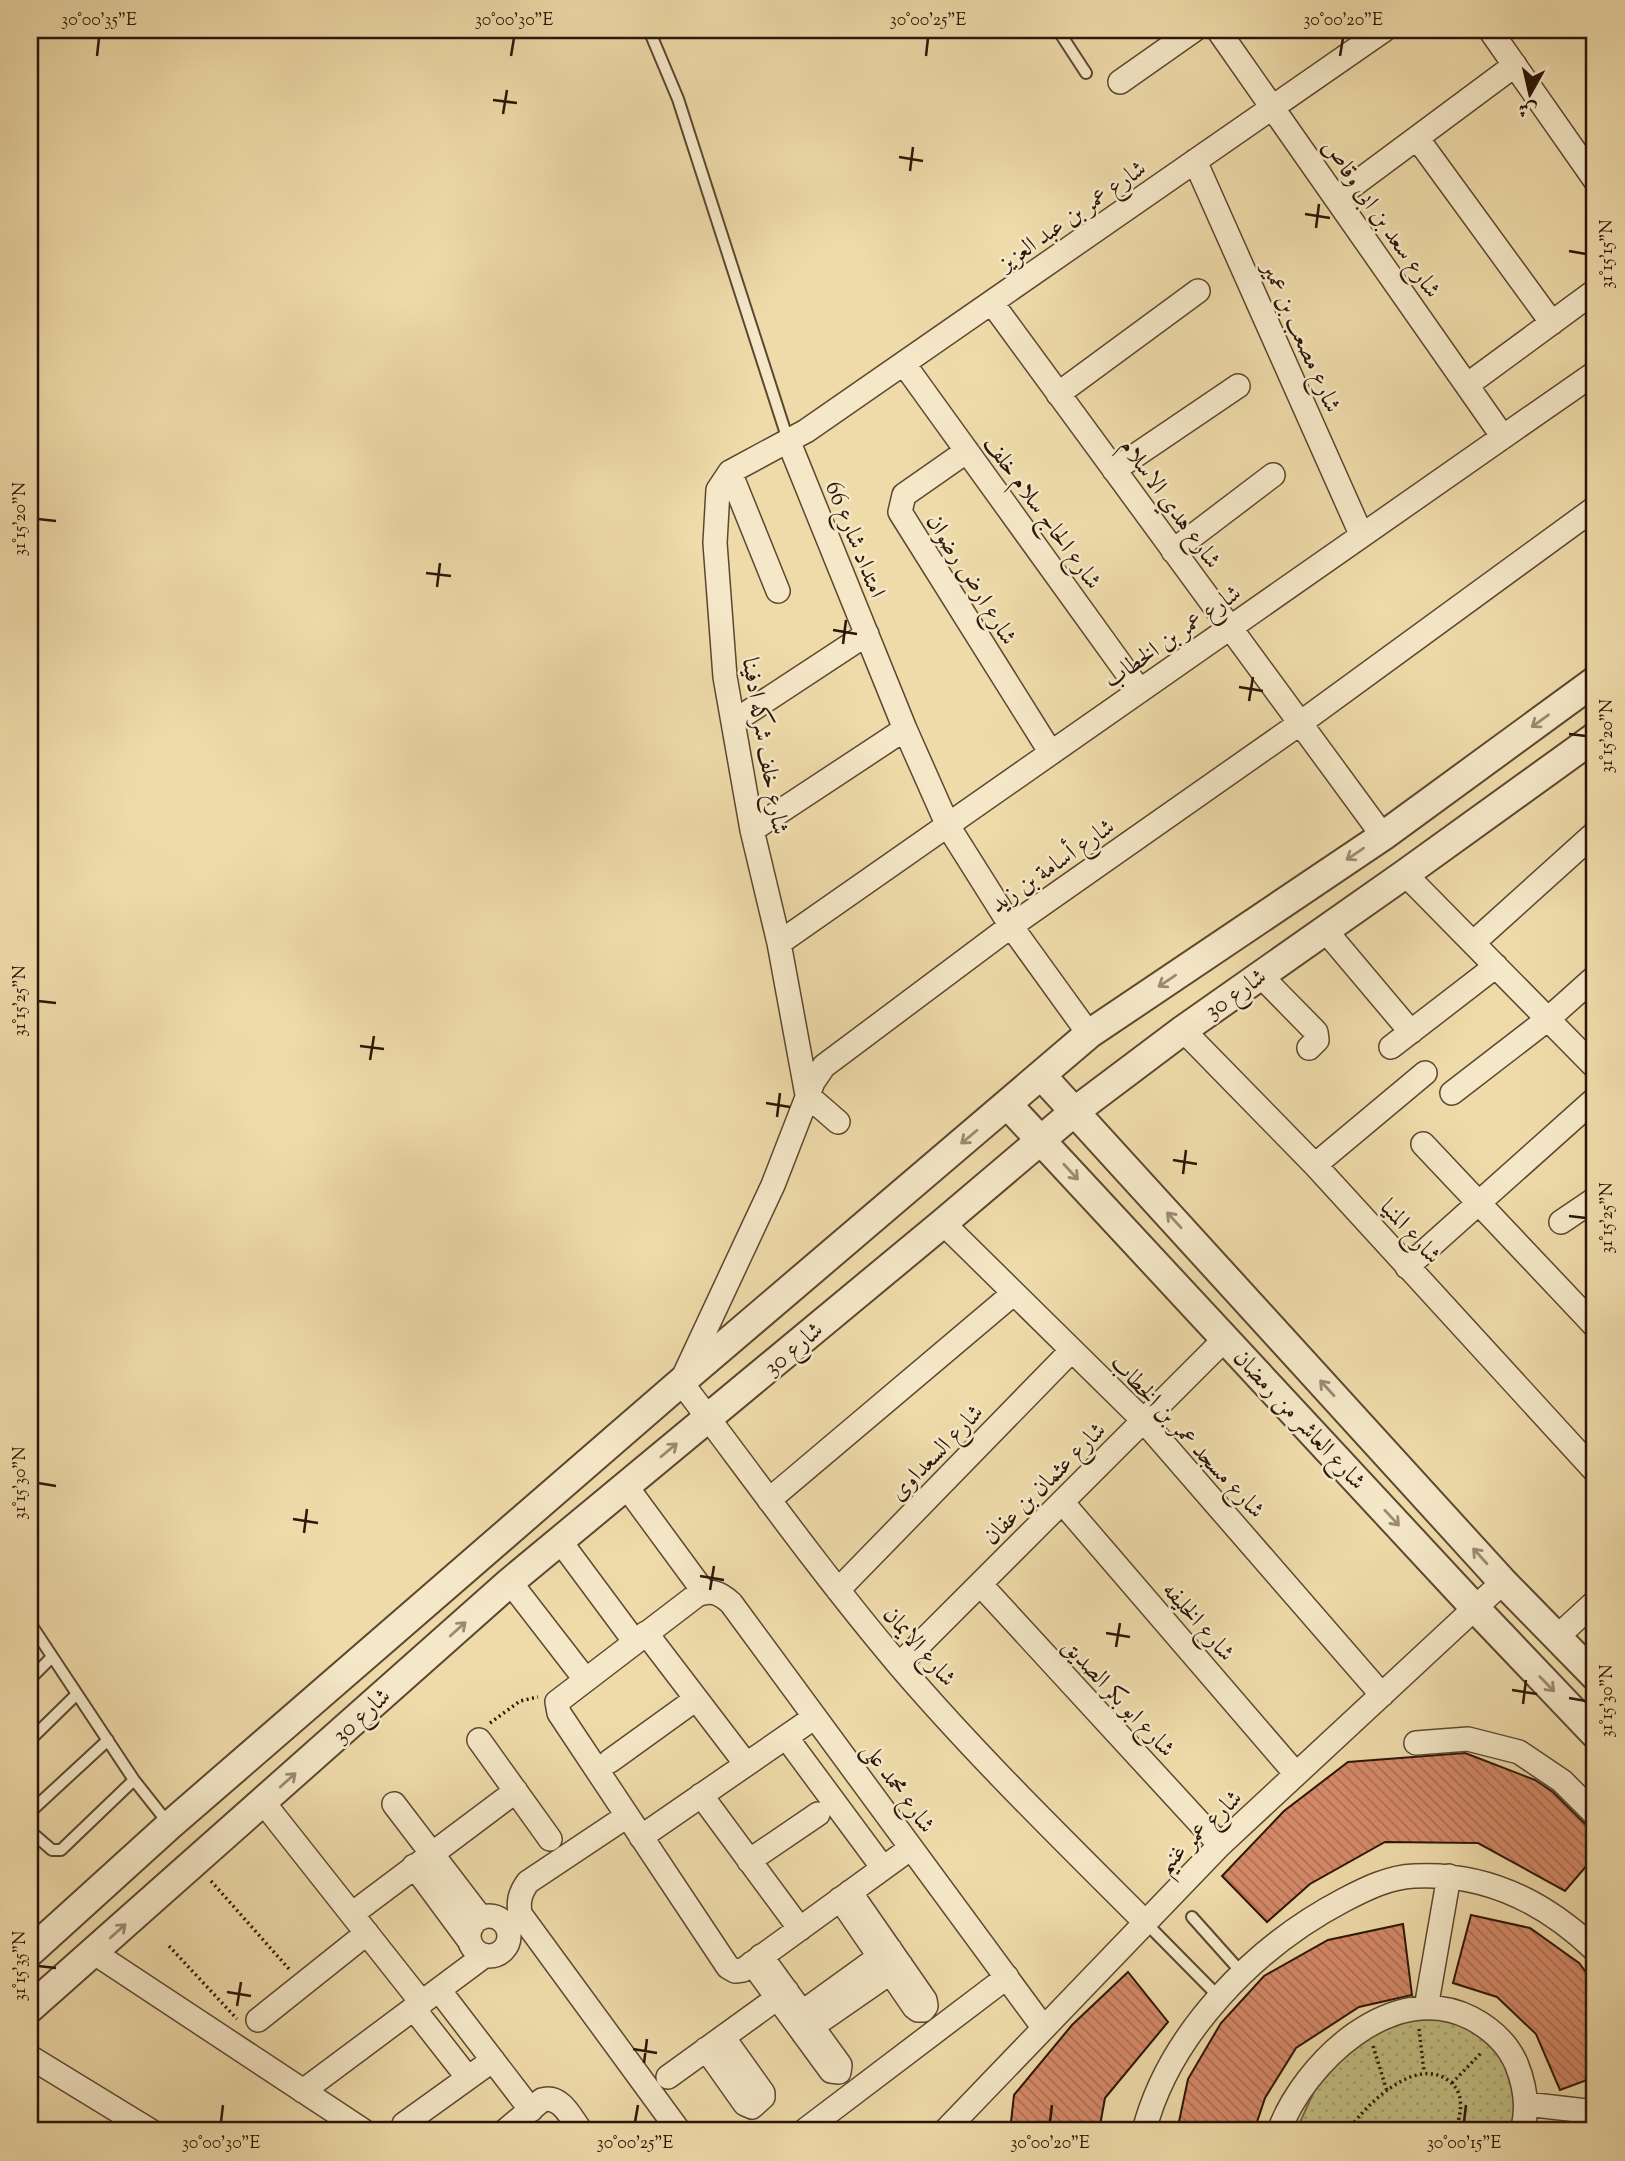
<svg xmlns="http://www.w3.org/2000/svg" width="1625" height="2161" viewBox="0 0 1625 2161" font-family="'Sorts Mill Goudy',Amiri,serif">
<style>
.grass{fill:url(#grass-dots);stroke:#766a46;stroke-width:2}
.building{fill:url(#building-back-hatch);stroke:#2c1608;stroke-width:2}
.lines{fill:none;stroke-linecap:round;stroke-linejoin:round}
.service-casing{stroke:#5d4730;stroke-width:14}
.minor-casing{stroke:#5d4730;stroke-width:26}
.tertiary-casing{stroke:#5d4730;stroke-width:32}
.path{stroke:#2c1608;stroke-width:3.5;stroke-dasharray:2 3.5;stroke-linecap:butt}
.service{stroke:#f5e8c8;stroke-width:10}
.minor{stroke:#f5e8c8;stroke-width:23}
.tertiary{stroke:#f5e8c8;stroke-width:28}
.oneway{stroke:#9b8a72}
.ticks{fill:none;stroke:#2c1608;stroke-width:2.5}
.labels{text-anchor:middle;stroke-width:5;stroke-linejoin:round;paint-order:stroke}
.street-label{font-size:24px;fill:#2c1608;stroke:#f5e8c8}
.neatline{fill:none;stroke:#2c1608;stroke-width:2.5}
.ticks-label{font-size:18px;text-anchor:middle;fill:#2c1608}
</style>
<defs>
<pattern id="grass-dots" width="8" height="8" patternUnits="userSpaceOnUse" patternTransform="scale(1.75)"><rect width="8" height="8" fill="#c1be83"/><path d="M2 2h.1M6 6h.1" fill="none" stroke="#a6a370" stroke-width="1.8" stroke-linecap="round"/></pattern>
<pattern id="building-back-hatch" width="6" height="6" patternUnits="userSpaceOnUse" patternTransform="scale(1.75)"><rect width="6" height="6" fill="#d68a6a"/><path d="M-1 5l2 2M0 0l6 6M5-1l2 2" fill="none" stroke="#ae7055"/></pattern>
</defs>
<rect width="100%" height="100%" fill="#efdbaa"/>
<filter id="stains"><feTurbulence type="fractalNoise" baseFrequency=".00286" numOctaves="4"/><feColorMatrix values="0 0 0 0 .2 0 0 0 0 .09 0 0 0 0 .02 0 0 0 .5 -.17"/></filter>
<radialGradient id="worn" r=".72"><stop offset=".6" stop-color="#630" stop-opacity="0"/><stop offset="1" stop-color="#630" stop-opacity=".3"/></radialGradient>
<!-- grass -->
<path class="grass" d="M1408,2015H1462L1507,2054L1516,2105L1511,2131H1296L1315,2089L1354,2045Z"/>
<!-- building -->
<path class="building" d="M1465,1753L1535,1780L1553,1792L1585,1824L1595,1828V1856L1565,1891L1478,1843L1385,1842L1310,1884L1267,1922L1222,1876L1284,1811L1348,1762Z
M1471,1915L1530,1928L1579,1963L1595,1984V2077L1560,2090L1536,2034L1497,1997L1453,1983Z
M1403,1924L1412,1995L1359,2007L1296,2048L1265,2098L1254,2131H1177L1188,2079L1221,2023L1264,1976L1328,1940Z
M1128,1972L1168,2022L1105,2098L1099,2131H1010L1014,2095L1072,2025Z"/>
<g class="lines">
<defs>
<path id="service" d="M649,30L678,99L788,440
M1058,30L1086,73
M30,1623L134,1780L168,1823
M30,1679L52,1657
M30,1740L77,1694
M30,1812L108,1740
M30,1831L52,1850H61L134,1780
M1192,1917L1242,1973
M1145,1922L1219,1997"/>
<path id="minor" d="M1218,30L1503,437
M1490,30L1595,180
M1120,82L1194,30
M1417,138L1552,323
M1195,161L1361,534
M1336,198L1515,65
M992,303L1383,836
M904,364L1140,691
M1467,385L1595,291
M1058,394L1198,291
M788,440L905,729L948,826L1011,926L1089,1034
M967,451L904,495L900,512L1051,753
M1114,470L1238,386
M730,472L778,591
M1173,551L1273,475
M733,722L867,634
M752,830L905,729
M1405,874L1595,1067
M1325,930L1411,1032
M779,943C1051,754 1322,562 1595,373
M1473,943L1595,833
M1260,975L1316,1032L1317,1040L1309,1048
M1183,1030L1315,1165L1595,1471
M1391,1047L1496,966
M1452,1093L1548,1019L1595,977
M838,1122L807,1095L779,943L752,830L725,677L715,543L718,490L730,472L806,431L1384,30
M1423,1144L1595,1326
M1315,1165L1425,1073
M1561,1222L1595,1199
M943,1223L1143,1420L1382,1695
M1407,1267L1595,1099
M626,1486L704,1592
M769,1500L1014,1293
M1062,1502L1296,1774
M560,1541L635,1642
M510,1582L585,1679
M980,1584L1220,1845
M838,1590L1072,1350
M646,1633L746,1764
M1557,1637L1595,1602
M899,1665L1226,1338
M786,1737L883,1868
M479,1740L550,1839
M1416,1743L1468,1739L1519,1752L1562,1781L1595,1814
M610,1761L696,1699
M701,1795L800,1929
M263,1802L422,2003
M394,1804L481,1918
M627,1816L528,1882C520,1893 518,1901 520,1914L679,2131
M641,1837L815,1717
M911,1848L743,1970L735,1971L728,1967L559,1713L557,1702L697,1595C711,1589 720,1593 731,1603L1043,2027
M749,1861L818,1814
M414,1866L468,1939
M840,1899L914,2007L918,2010H923L926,2006L925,2000L850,1892
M352,1914L516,1791
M469 1936a20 20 0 1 1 40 0a20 20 0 1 1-40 0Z
M1145,1922C1061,1838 976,1755 899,1665C822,1574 753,1477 681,1382L773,1185L813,1082L824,1066L1011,926L1299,724L1595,508
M93,1952L364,2131
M752,1963L831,2071L839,2072L840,2065L761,1956
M439,1990L531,2110
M1426,2008L1449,1876
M414,2009L468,2078
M793,2019L890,1949
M258,2020L367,1933
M803,2033L901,1965
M706,2049L745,2104L752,2107L763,2097V2093L723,2037
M30,2057L151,2131
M668,2077L787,1991
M303,2091L484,1956
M1526,2104L1595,2112
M404,2124L493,2060
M505,2131L542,2100C561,2094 571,2118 581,2131
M804,2131L1007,1977
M945,2131L1220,1845L1503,1582
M1144,2131C1169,2033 1256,1946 1344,1900C1365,1889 1389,1877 1414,1876C1485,1872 1545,1902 1595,1950
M1279,2131C1304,2063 1393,1978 1471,2018C1490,2028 1507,2043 1516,2063C1525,2085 1529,2108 1522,2131"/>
<path id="tertiary" d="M1041,1075L1503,1582L1595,1676
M1007,1104L1475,1608L1595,1734
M30,1952L170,1825L681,1382L1089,1034L1383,836L1595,681
M30,2008L510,1582L943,1223L1074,1112L1183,1030L1405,874L1595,737"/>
</defs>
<!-- service casing -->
<use href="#service" class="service-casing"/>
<!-- minor casing -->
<use href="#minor" class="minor-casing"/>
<!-- tertiary casing -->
<use href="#tertiary" class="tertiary-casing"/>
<!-- path -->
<path class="path" d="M490,1723L520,1701L538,1697
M211,1881L289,1969
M169,1946L237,2019
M1419,2029L1424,2072
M1373,2046L1387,2091
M1452,2083L1482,2052
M1306,2124L1323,2131
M1348,2131C1366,2104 1416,2055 1449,2081C1466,2094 1461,2114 1455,2131"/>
<!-- service -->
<use href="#service" class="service"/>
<!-- minor -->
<use href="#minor" class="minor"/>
<!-- tertiary -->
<use href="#tertiary" class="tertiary"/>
</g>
<!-- one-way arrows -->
<defs><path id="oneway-shaft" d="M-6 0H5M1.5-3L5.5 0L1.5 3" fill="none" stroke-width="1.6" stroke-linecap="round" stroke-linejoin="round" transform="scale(1.75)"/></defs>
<g class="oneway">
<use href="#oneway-shaft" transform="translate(1540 721) rotate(144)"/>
<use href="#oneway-shaft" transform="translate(1355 854) rotate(146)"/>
<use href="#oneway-shaft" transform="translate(1167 981) rotate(146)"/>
<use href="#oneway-shaft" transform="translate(969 1137) rotate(140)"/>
<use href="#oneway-shaft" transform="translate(1071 1172) rotate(47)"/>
<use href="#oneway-shaft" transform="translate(1174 1220) rotate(-133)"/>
<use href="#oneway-shaft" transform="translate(1327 1388) rotate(-132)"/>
<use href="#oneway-shaft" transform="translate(669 1450) rotate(-40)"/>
<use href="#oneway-shaft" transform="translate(1392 1518) rotate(47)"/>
<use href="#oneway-shaft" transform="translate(1480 1556) rotate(-132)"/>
<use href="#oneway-shaft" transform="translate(458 1629) rotate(-42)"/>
<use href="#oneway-shaft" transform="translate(1547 1684) rotate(46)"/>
<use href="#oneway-shaft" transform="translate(288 1780) rotate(-42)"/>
<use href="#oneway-shaft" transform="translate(118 1931) rotate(-42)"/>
</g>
<!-- ticks -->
<path class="ticks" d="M97,56L99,38M511,56L514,38M926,56L928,38M1340,56L1343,38M493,100L517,103M503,114L507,90M899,157L923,161M910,171L913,147M1305,214L1330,218M1316,228L1319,204M1569,251L1586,254M38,519L56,521M426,573L451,576M437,587L440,563M833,630L857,634M843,644L846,620M1239,687L1263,691M1249,701L1253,677M1569,734L1586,736M38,1001L56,1003M360,1046L384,1049M370,1060L374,1036M766,1103L790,1107M777,1117L780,1093M1173,1160L1197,1164M1183,1174L1186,1150M1569,1216L1586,1218M38,1483L56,1486M293,1519L318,1523M304,1533L307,1509M700,1576L724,1580M710,1590L714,1566M1106,1633L1130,1637M1116,1647L1120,1623M1512,1690L1537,1694M1569,1698L1586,1701M1523,1704L1526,1680M38,1966L56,1968M227,1992L251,1996M237,2006L241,1982M633,2049L657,2053M644,2063L647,2039M221,2122L223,2105M635,2122L638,2105M1050,2122L1052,2105M1464,2122L1466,2105"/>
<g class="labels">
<!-- street labels -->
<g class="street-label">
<text transform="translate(1072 215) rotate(-35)" y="8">شارع عمر بن عبد العزيز</text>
<text transform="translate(1382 218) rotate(55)" y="8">شارع سعد بن ابى وقاص</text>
<text transform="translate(1302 337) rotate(66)" y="8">شارع مصعب بن عمير</text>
<text transform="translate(1171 503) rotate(54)" y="8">شارع هدي الاسلام</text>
<text transform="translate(1043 512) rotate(54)" y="8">شارع الحاج سلام خلف</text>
<text transform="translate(856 539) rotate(68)" y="8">امتداد شارع 66</text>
<text transform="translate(972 579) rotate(58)" y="8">شارع ارض رضوان</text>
<text transform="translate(1172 636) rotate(-35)" y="8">شارع عمر بن الخطاب</text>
<text transform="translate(766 746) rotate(80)" y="8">شارع خلف شركه ادفينا</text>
<text transform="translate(1052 865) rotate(-35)" y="8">شارع أسامة بن زيد</text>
<text transform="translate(1235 993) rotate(-35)" y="8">شارع 30</text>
<text transform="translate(1411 1231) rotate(48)" y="8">شارع المنيا</text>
<text transform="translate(793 1348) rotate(-40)" y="8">شارع 30</text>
<text transform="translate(1300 1419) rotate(47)" y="8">شارع العاشر من رمضان</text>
<text transform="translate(1188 1436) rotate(47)" y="8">شارع مسجد عمر بن الخطاب</text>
<text transform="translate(936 1452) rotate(-46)" y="8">شارع السعداوى</text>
<text transform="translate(1044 1483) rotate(-45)" y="8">شارع عثمان بن عفان</text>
<text transform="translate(1199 1621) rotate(49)" y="8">شارع الخليفه</text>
<text transform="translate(920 1646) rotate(49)" y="8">شارع الايمان</text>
<text transform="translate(1119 1697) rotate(47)" y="8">شارع ابو بكر الصديق</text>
<text transform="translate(361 1715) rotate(-42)" y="8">شارع 30</text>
<text transform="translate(899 1787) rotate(54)" y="8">شارع محمد على</text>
<text transform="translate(1199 1831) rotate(-44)" y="8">شارع عمر غنيم</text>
</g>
</g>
<!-- margin -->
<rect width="1625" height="2161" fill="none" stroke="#efdbaa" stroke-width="77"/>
<!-- north arrow -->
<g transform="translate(1530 94) rotate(188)" stroke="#f5e8c8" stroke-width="5" paint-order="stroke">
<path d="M0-5L12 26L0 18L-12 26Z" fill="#2c1608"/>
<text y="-10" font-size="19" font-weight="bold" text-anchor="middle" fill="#2c1608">ش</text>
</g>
<rect x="38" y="38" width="1548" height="2084" class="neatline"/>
<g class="ticks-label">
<text x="99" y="25">30°00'35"E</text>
<text x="514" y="25">30°00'30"E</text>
<text x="928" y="25">30°00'25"E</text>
<text x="1343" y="25">30°00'20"E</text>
<text transform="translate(1606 254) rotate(-90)" y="6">31°15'15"N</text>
<text transform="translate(19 519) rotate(-90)" y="6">31°15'20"N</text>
<text transform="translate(1606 736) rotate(-90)" y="6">31°15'20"N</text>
<text transform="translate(19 1001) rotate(-90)" y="6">31°15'25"N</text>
<text transform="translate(1606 1218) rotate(-90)" y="6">31°15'25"N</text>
<text transform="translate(19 1483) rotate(-90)" y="6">31°15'30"N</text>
<text transform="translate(1606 1701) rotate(-90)" y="6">31°15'30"N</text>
<text transform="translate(19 1966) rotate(-90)" y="6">31°15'35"N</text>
<text x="221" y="2148">30°00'30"E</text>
<text x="635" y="2148">30°00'25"E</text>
<text x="1050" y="2148">30°00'20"E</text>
<text x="1464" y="2148">30°00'15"E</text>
</g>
<rect width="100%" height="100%" filter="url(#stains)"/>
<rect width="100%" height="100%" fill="url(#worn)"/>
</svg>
